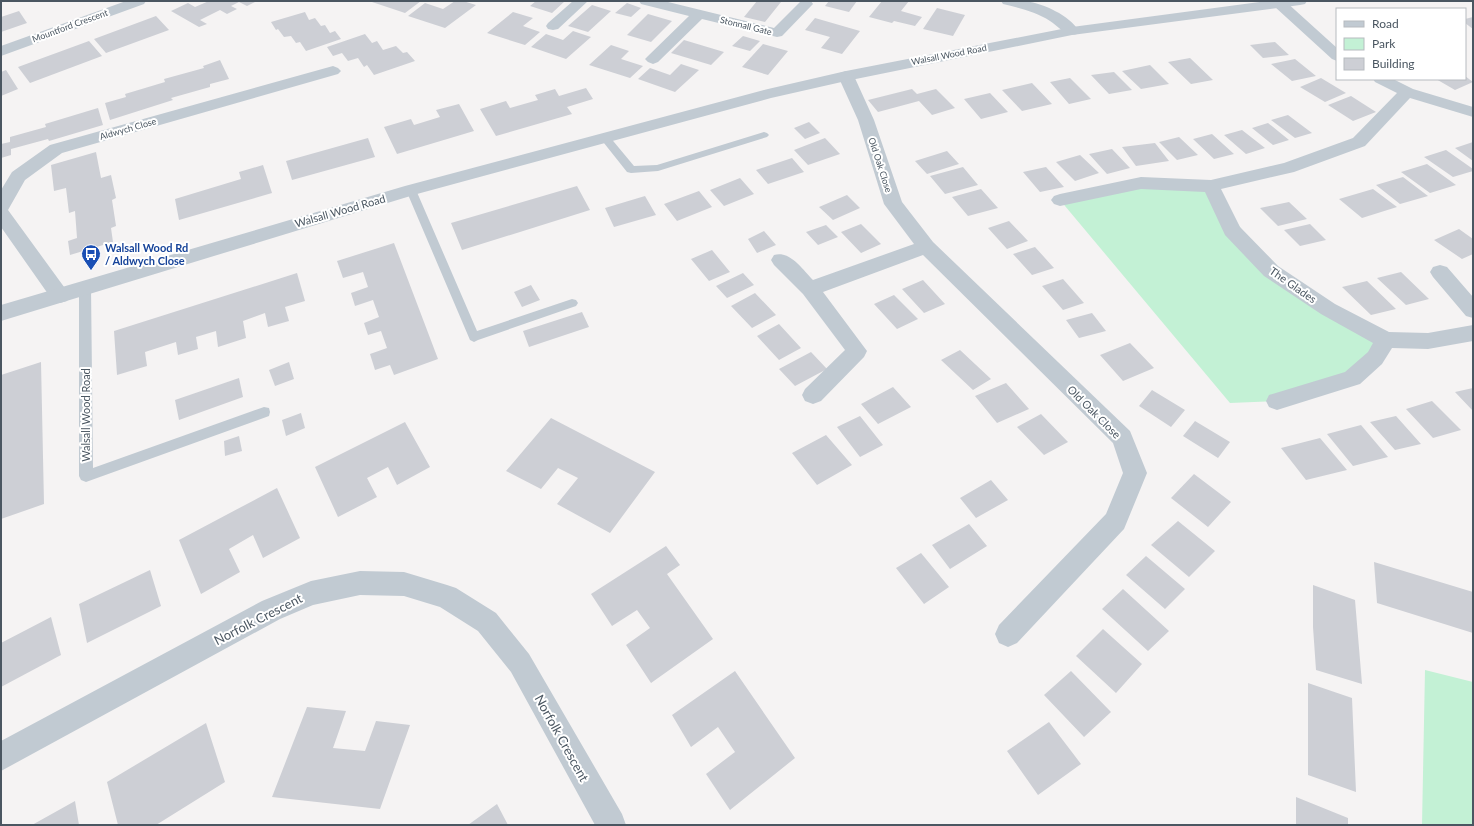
<svg xmlns="http://www.w3.org/2000/svg" width="1474" height="826" viewBox="0 0 1474 826" font-family="Lato,sans-serif">
<style>
.green{fill:#c3f1d5}
.building{fill:#cdcfd5}
.lines{fill:none;stroke-linecap:round;stroke-linejoin:round}
.service{fill:#c1cad2;fill-rule:evenodd}
.minor{fill:#c1cad2;fill-rule:evenodd}
.tertiary{fill:#c1cad2;fill-rule:evenodd}
.labels{text-anchor:middle;stroke-width:4;stroke-linejoin:round;paint-order:stroke}
.far-street-label{font-size:9px;fill:#4a5661;stroke:#fff}
.street-label{font-size:11px;fill:#4a5661;stroke:#fff}
.transit-label{font-size:11px;font-weight:bold;fill:#164399;stroke:#fff;text-anchor:start}
.near-street-label{font-size:13px;fill:#4a5661;stroke:#fff}
</style>
<rect width="100%" height="100%" fill="#f5f3f3"/>
<!-- green -->
<path class="green" d="M1141,183L1211,186L1271,271L1386,340L1352,378L1277,401L1230,403L1060,200Z
M1425,670L1473,682V825H1422Z"/>
<!-- building -->
<path class="building" d="M209,1H253L255,2L247,6L239,2L231,6L237,9L227,14L220,10L200,20L207,24L199,27L171,11L188,3L195,7Z
M369,1H421L405,13Z
M455,1H463L476,5L445,28L408,16L425,3L443,9Z
M536,1H565L552,13L530,6Z
M757,1H779L781,2L765,22L744,17Z
M829,1H857L849,12L825,6Z
M882,1H909L901,11L922,17L915,26L894,21L892,23L869,17Z
M627,3L641,8L631,17L615,13Z
M592,5L611,11L588,32L568,26Z
M937,8L965,15L953,36L923,29Z
M19,11L27,23L1,32V17Z
M305,12L309,20L315,18L321,26L325,25L330,33L335,31L341,39L306,51L300,42L296,43L291,36L284,37L278,29L276,30L271,22Z
M513,12L533,18L523,26L540,32L525,45L487,33Z
M648,14L672,21L651,42L627,35Z
M156,16L169,30L106,53L94,39Z
M1473,17V29L1465,23V19Z
M815,18L860,31L842,54L821,48L830,37L805,30Z
M573,31L591,37L566,59L531,47L546,34L563,40Z
M365,34L372,43L377,41L383,50L396,46L403,53L407,52L415,61L374,75L367,65L364,67L358,58L348,61L342,53L333,56L327,47Z
M743,36L760,41L750,51L732,46Z
M684,40L724,52L711,65L671,53Z
M89,41L102,56L30,83L18,67Z
M1275,42L1289,55L1263,58L1250,45Z
M763,44L788,51L768,75L742,67Z
M611,45L629,51L621,59L643,66L630,78L589,65Z
M1190,58L1213,80L1191,84L1168,62Z
M1295,59L1316,76L1292,81L1271,64Z
M220,60L229,79L210,84V87L171,98L173,100L110,120L105,103L126,97L125,94L165,82L164,79L204,68L203,66Z
M681,64L699,70L675,92L638,79L650,68L670,75Z
M1150,65L1169,84L1141,89L1122,71Z
M6,70L18,89L1,96V72Z
M1114,72L1132,90L1109,94L1091,75Z
M1465,76L1473,82L1455,90L1436,79H1465Z
M1070,78L1091,99L1069,104L1050,82Z
M1321,78L1346,93L1325,102L1300,87Z
M1032,83L1052,104L1022,111L1002,90Z
M586,88L593,99L567,107L572,114L496,136L480,109L506,101L510,108L538,100L535,95L555,89L559,96Z
M912,89L917,94L936,89L955,108L932,115L919,101L878,112L868,100Z
M990,93L1008,112L981,119L964,99Z
M1351,96L1376,112L1353,121L1328,105Z
M459,104L474,131L397,154L384,127L411,119L414,125L440,117L436,110Z
M98,108L103,125L49,141L48,139L11,149V155L1,158V144L10,142V137L46,127L45,124Z
M1288,115L1312,133L1295,138L1271,120Z
M809,122L820,133L805,139L794,128Z
M1268,123L1289,140L1273,145L1252,128Z
M1242,130L1265,148L1246,154L1224,135Z
M1212,134L1234,154L1214,159L1193,139Z
M1179,137L1198,155L1177,160L1159,142Z
M368,138L375,157L292,180L286,161Z
M825,138L840,154L808,165L794,150Z
M1473,142V161L1455,148Z
M1155,143L1169,161L1136,166L1122,147Z
M1112,149L1130,168L1107,174L1089,154Z
M1446,150L1473,169V171L1453,177L1424,157Z
M947,151L959,164L927,174L915,161Z
M96,152L101,178L111,175L116,198L112,200L116,226L111,228L113,242L70,255L68,241L77,238L75,211L69,213L66,188L54,191L51,165Z
M1080,155L1099,173L1075,181L1056,162Z
M792,158L804,172L768,184L756,170Z
M1427,164L1456,185L1430,193L1401,172Z
M263,165L272,193L179,220L175,199L241,179L239,172Z
M963,167L978,185L945,194L930,176Z
M1046,167L1064,187L1040,192L1023,172Z
M1403,177L1428,196L1400,204L1376,185Z
M740,178L754,194L724,206L710,190Z
M577,186L590,210L462,250L451,223Z
M981,189L998,208L968,216L952,197Z
M1373,189L1397,207L1362,218L1339,199Z
M699,191L712,207L677,221L664,204Z
M847,195L860,208L833,220L819,207Z
M645,196L656,215L614,227L605,208Z
M1289,202L1307,219L1278,226L1260,208Z
M1009,221L1028,241L1007,249L988,228Z
M861,224L881,244L861,253L841,232Z
M1310,224L1326,240L1300,246L1284,230Z
M826,225L838,237L818,245L806,232Z
M1459,229L1473,239V254L1462,259L1434,240Z
M764,231L776,245L757,253L748,239Z
M394,243L438,359L394,375L390,365L375,370L370,354L387,348L381,331L368,335L364,323L379,317L373,300L355,306L351,293L368,287L363,272L343,278L337,261Z
M1035,247L1054,268L1032,275L1013,254Z
M712,250L730,272L709,281L691,259Z
M1401,272L1429,299L1406,305L1377,278Z
M297,273L305,301L285,307L289,321L268,327L265,313L243,321L246,338L218,347L216,331L196,337L198,349L178,355L176,342L145,352L147,366L117,375L114,331Z
M743,273L754,285L727,298L716,286Z
M1063,279L1084,303L1063,310L1042,286Z
M923,280L945,304L924,313L902,289Z
M1367,281L1396,309L1371,315L1342,287Z
M531,285L540,300L522,307L514,292Z
M755,293L776,315L752,328L731,306Z
M894,295L918,319L897,329L874,304Z
M582,312L589,327L529,347L523,331Z
M1092,313L1106,331L1079,338L1066,320Z
M779,324L801,348L779,360L757,336Z
M1130,343L1154,368L1123,381L1100,355Z
M960,350L991,379L973,390L941,360Z
M811,352L827,369L795,386L779,369Z
M41,362L44,504L1,519V375Z
M289,362L294,379L275,386L269,370Z
M239,378L243,397L179,420L175,400Z
M1006,383L1029,409L997,423L975,396Z
M893,387L911,407L878,424L861,404Z
M1473,388V411L1455,392Z
M1152,390L1185,410L1171,427L1139,406Z
M1432,401L1461,430L1433,438L1406,409Z
M301,413L305,428L286,436L282,420Z
M1041,414L1068,442L1044,455L1017,427Z
M860,416L883,445L860,457L837,427Z
M1396,416L1421,444L1395,450L1370,422Z
M551,418L655,472L610,533L557,504L578,478L558,468L541,489L506,471Z
M1195,421L1230,442L1218,458L1183,436Z
M405,422L430,467L397,485L388,467L367,478L377,497L338,517L315,467Z
M1361,425L1388,457L1353,466L1327,434Z
M826,435L852,465L817,485L792,453Z
M239,436L242,451L225,456L224,441Z
M1320,438L1347,470L1306,480L1281,448Z
M1194,474L1231,502L1208,527L1171,498Z
M991,480L1008,500L976,518L960,498Z
M277,488L300,538L263,558L253,535L229,549L240,572L201,594L179,540Z
M1178,521L1215,551L1189,577L1151,545Z
M969,524L987,546L950,569L932,545Z
M666,546L680,565L667,574L713,639L651,683L626,645L650,628L637,610L612,626L591,594Z
M921,553L949,587L924,604L896,568Z
M1146,556L1185,589L1165,609L1126,575Z
M1374,562L1473,592V633L1377,603Z
M150,570L161,606L87,643L79,604Z
M1313,585L1355,600L1362,684L1316,670L1313,627Z
M1123,589L1169,631L1148,651L1102,609Z
M51,617L61,655L1,687V643Z
M1103,629L1142,664L1116,693L1076,656Z
M735,671L795,758L730,810L706,774L735,752L718,727L691,747L672,715Z
M1071,671L1111,712L1084,737L1044,695Z
M1308,683L1352,698L1356,792L1308,775Z
M307,707L346,711L333,748L365,751L376,721L410,725L380,809L272,797Z
M1049,722L1081,764L1038,795L1007,751Z
M206,723L225,782L156,825H118L107,782Z
M1296,797L1348,818V825H1296Z
M75,801L79,825H32Z
M497,804L508,825H468Z"/>
<g class="lines">
<!-- service -->
<path class="service" d="M764,132L767,133L769,135L767,137L658,171L631,173L627,172L600,138L601,136H609L634,166L657,165Z
M411,187L416,190L477,331L572,299L576,300L578,303L576,306L478,340L474,342L470,340L406,190Z
M85,283L89,284L91,287L93,468L264,407L269,408L270,412L269,416L86,482L81,480L79,476V287L81,284Z"/>
<!-- minor -->
<path class="minor" d="M126,1H146L144,4L1,56V46Z
M573,1H588L558,29L553,30L548,29L546,26L548,23Z
M639,1H664L774,28L801,1H811L813,4L782,36L777,37L702,19L658,62L653,64L648,62L645,59L648,56L689,16L641,4Z
M1001,1C1009,1 1018,0 1026,1C1044,4 1069,15 1079,31L1077,34C1066,37 1059,27 1050,21C1036,12 1019,8 1003,4Z
M1275,1H1285L1337,48V61L1332,59L1275,7L1273,4Z
M333,66L338,68L341,71L338,74L62,153L25,180L8,210L67,291L70,296L67,301L60,303L53,301L1,227V190L12,172L50,145Z
M846,71L852,73L854,76L874,120L902,202L933,242L1130,431L1147,473L1124,529L1017,643L1008,647L999,643L995,634L999,625L1106,514L1123,473L1113,443L923,255L823,292L867,351L864,357L821,401L813,404L805,401L802,395L805,389L845,350L803,294L774,265L771,260L774,255C790,250 803,270 813,280L914,244L884,204L858,120L838,76L840,73Z
M1373,79H1393L1413,89L1473,107V117L1410,98L1365,146L1294,172L1221,189L1240,227L1278,266L1335,304L1389,332L1428,333L1473,325V341L1428,349L1392,348L1382,364L1360,384L1277,410L1269,407L1266,401L1269,395L1345,372L1368,352L1373,343L1321,314L1264,276L1225,235L1205,192L1141,189L1060,206L1054,204L1051,200L1054,196L1060,194L1141,177L1211,180L1284,163L1353,138L1397,93L1375,82Z
M1440,265L1447,267L1473,297V318L1466,316L1433,277L1430,272L1433,267Z
M360,571L404,572L447,585L456,588L496,613L529,654L622,814L626,825H595L511,672L478,631L440,607L404,596L360,595L313,605L280,619L1,771V741L262,601L311,581Z"/>
<!-- tertiary -->
<path class="tertiary" d="M1267,1H1307L1305,4L1300,5L1072,35L846,81L771,98L417,194L1,321V305L405,186L768,89L846,71L1072,27Z"/>
</g>
<!-- icons -->
<defs>
<symbol id="bus-pin" viewBox="-11 -11 22 30"><path d="M0 17L-7.5 6A9.5 9.5 0 1 1 7.5 6Z" fill="#1a4fb4" stroke="#fff"/><path d="M-5-6H5V4H4V6H2V4H-2V6H-4V4H-5ZM-3.5-4V0h7V-4ZM-3.5 1.2v1.5H-2V1.2ZM2 1.2v1.5H3.5V1.2Z" fill="#fff"/></symbol>
</defs>
<g fill-rule="evenodd">
<use href="#bus-pin" x="80" y="243" width="22" height="30"/>
</g>
<g class="labels">
<!-- far-street labels -->
<g class="far-street-label">
<text transform="translate(70 26) rotate(-20)" y="3">Mountford Crescent</text>
<text transform="translate(746 26) rotate(14)" y="3">Stonnall Gate</text>
<text transform="translate(949 55) rotate(-11)" y="3">Walsall Wood Road</text>
<text transform="translate(128 129) rotate(-16)" y="3">Aldwych Close</text>
<text transform="translate(880 165) rotate(72)" y="3">Old Oak Close</text>
</g>
<!-- street labels -->
<g class="street-label">
<text transform="translate(340 211) rotate(-16)" y="4">Walsall Wood Road</text>
<text transform="translate(1293 285) rotate(35)" y="4">The Glades</text>
<text transform="translate(1094 412) rotate(45)" y="4">Old Oak Close</text>
<text transform="translate(86 415) rotate(-90)" y="4">Walsall Wood Road</text>
</g>
<!-- transit labels -->
<g class="transit-label">
<text x="105" y="252">Walsall Wood Rd<tspan x="105" dy="13">/ Aldwych Close</tspan></text>
</g>
<!-- near-street labels -->
<g class="near-street-label">
<text transform="translate(258 619) rotate(-27)" y="5">Norfolk Crescent</text>
<text transform="translate(562 738) rotate(61)" y="5">Norfolk Crescent</text>
</g>
</g>
<!-- border -->
<rect width="1474" height="826" fill="none" stroke="#4a5661" stroke-width="4"/>
<!-- legend -->
<rect x="1336" y="8" width="130" height="72" fill="#ffffff" stroke="#b7bbc0"/>
<rect x="1344" y="21" width="20" height="6" fill="#c1cad2" stroke="#b7bbc0"/>
<text x="1372" y="28" font-size="12" fill="#4a5661">Road</text>
<rect x="1344" y="38" width="20" height="12" fill="#c3f1d5" stroke="#b7bbc0"/>
<text x="1372" y="48" font-size="12" fill="#4a5661">Park</text>
<rect x="1344" y="58" width="20" height="12" fill="#cdcfd5" stroke="#b7bbc0"/>
<text x="1372" y="68" font-size="12" fill="#4a5661">Building</text>
</svg>
